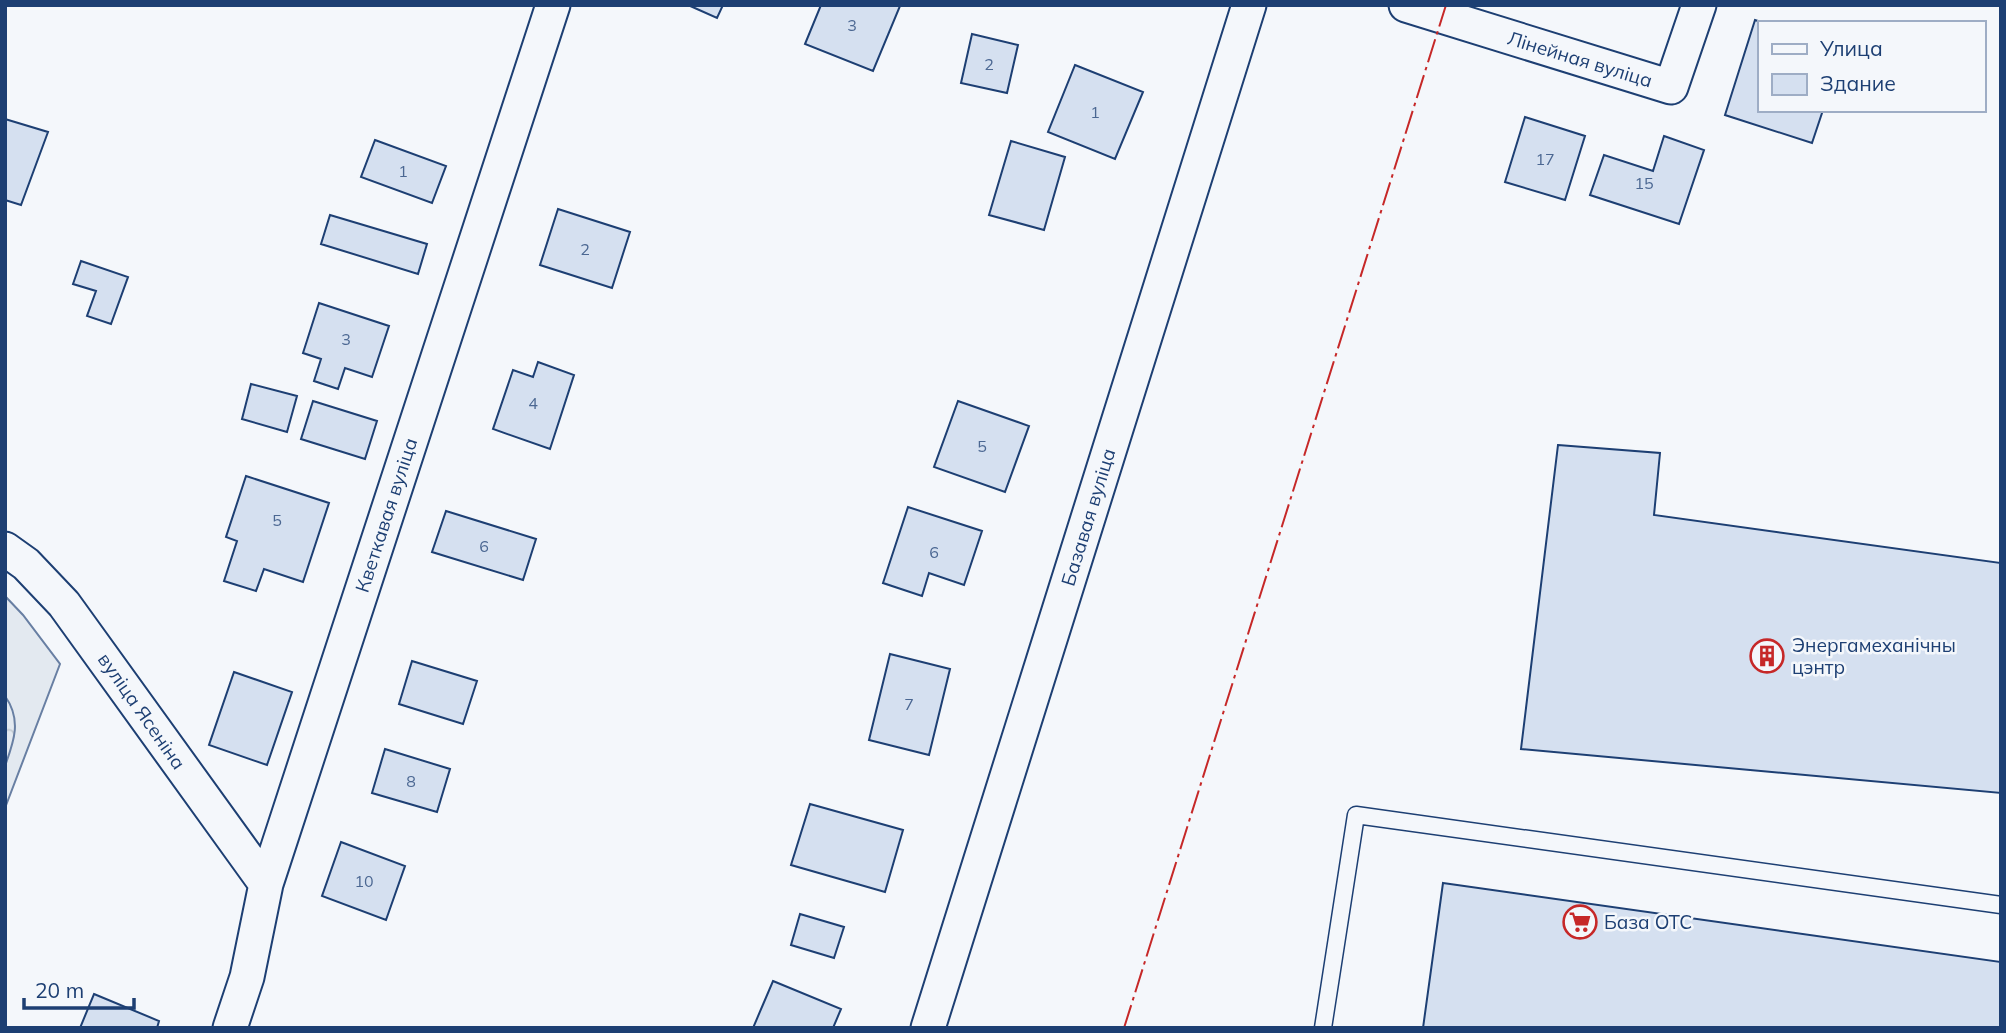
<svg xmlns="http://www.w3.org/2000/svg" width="2006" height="1033" viewBox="0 0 2006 1033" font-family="Mulish,sans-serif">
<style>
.grass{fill:#e3e9f0;stroke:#687fa3;stroke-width:2}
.forest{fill:url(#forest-crowns);stroke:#687fa3;stroke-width:2}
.building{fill:#d5e0f0;stroke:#1d3f73;stroke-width:2}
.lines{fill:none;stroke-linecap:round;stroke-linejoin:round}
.service-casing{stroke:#1d3f73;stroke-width:19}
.minor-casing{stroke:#1d3f73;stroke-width:37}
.service{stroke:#f4f7fb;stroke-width:16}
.minor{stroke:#f4f7fb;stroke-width:33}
.power{stroke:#c62828;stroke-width:2;stroke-dasharray:24 5 3.5 5;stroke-linecap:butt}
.labels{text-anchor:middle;stroke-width:5;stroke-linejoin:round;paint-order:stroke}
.number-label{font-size:16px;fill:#4b6792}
.street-label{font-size:19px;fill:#1d3f73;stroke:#f4f7fb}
.poi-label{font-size:19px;fill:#1d3f73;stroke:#f4f7fb;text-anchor:start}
</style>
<defs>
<pattern id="forest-crowns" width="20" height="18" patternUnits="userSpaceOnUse" patternTransform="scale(1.75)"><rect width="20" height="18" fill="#e3e9f0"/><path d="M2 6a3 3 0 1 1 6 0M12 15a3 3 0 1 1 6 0" fill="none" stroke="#c2c9d1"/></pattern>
</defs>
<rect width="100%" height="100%" fill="#f4f7fb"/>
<!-- grass -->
<path class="grass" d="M5,596L23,615L60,664L5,808Z"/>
<!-- forest -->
<path class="forest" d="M5,696C22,720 14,741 5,766Z"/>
<!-- building -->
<path class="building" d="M688,5H723L717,18Z
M821,5L900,6L873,71L805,44Z
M1755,20L1764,23H1759V110H1823L1812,143L1725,115Z
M972,34L1018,45L1007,93L961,83Z
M1075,65L1143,92L1115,159L1048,132Z
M1525,117L1585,136L1565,200L1505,182Z
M5,119L48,132L21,205L5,200Z
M1664,136L1704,150L1679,224L1590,195L1604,155L1653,171Z
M375,140L446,166L432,203L361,177Z
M1011,141L1065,157L1044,230L989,215Z
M558,209L630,232L612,288L540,265Z
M330,215L427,244L418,274L321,244Z
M81,261L128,277L111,324L87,316L96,291L73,284Z
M319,303L389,326L372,377L345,368L338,389L314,381L321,359L303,353Z
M538,362L574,375L550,449L493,429L513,370L533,377Z
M251,384L297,396L287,432L242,419Z
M313,401L377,421L365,459L301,439Z
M958,401L1029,426L1005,492L934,467Z
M1558,445L1660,453L1654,515L2001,563V793L1521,749Z
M246,476L329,503L303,582L264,569L256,591L224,581L237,541L226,537Z
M908,507L982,531L964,585L929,573L922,596L883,583Z
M446,511L536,539L523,580L432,552Z
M890,654L950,669L929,755L869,740Z
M412,661L477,681L463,724L399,704Z
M234,672L292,692L267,765L209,745Z
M385,749L450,769L437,812L372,793Z
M810,804L903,830L885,892L791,865Z
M341,842L405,866L386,920L322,896Z
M1443,883L2001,962V1028H1423Z
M800,914L844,927L834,958L791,945Z
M773,981L841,1009L833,1028H753Z
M94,994L159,1021L157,1028H80Z"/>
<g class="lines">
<defs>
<path id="service" d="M1323,1028L1356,815L2001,905"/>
<path id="minor" d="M1406,5L1671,87L1699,5
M5,549L26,564L64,604L266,884
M230,1028L247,977L266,884L553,5
M928,1028L1249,5"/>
</defs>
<!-- service casing -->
<use href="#service" class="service-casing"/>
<!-- minor casing -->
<use href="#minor" class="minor-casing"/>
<!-- service -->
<use href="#service" class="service"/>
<!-- minor -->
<use href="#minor" class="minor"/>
<!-- power -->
<path class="power" d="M1124,1028L1446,5"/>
</g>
<!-- icons -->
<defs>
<symbol id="building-ring" viewBox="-11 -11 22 22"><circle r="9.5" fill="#f4f7fb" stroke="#c62828" stroke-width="1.5"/><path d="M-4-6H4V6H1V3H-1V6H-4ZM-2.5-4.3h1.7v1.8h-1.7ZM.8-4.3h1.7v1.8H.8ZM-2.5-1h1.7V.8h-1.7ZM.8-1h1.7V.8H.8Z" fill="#c62828"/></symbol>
<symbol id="supermarket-ring" viewBox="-11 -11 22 22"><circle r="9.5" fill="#f4f7fb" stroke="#c62828" stroke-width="1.5"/><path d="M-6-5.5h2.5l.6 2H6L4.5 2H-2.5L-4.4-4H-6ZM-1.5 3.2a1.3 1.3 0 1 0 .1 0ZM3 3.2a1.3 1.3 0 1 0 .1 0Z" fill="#c62828"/></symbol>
</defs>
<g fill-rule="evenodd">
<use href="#building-ring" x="1748" y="637" width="38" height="38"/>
<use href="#supermarket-ring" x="1561" y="903" width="38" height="38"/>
</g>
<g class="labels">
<!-- number labels -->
<g class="number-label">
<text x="852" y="31">3</text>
<text x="989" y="70">2</text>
<text x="1095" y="118">1</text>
<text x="1545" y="165">17</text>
<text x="403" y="177">1</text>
<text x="1644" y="189">15</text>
<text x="585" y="255">2</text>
<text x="346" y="345">3</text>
<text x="533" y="409">4</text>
<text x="982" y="452">5</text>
<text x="277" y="526">5</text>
<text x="484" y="552">6</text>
<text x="934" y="558">6</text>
<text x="909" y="710">7</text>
<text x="411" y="787">8</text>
<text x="364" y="887">10</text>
</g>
<!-- street labels -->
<g class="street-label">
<text transform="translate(1580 59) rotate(17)" y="7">Лінейная вуліца</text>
<text transform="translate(386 515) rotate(-72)" y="7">Кветкавая вуліца</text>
<text transform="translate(1088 517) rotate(-73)" y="7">Базавая вуліца</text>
<text transform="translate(142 711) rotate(55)" y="7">вуліца Ясеніна</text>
</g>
<!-- poi labels -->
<g class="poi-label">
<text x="1792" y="652">Энергамеханічны<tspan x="1792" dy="22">цэнтр</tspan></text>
<text x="1604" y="929">База ОТС</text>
</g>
</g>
<!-- border -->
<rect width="2006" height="1033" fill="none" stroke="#1d3f73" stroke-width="14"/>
<!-- legend -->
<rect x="1758" y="21" width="228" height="91" fill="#f4f7fb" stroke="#9eadc5" stroke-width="2"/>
<rect x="1772" y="44" width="35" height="10" fill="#f4f7fb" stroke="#9eadc5" stroke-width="2"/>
<text x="1820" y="56" font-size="21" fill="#1d3f73">Улица</text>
<rect x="1772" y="74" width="35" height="21" fill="#d5e0f0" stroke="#9eadc5" stroke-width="2"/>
<text x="1820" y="91" font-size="21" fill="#1d3f73">Здание</text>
<!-- scale -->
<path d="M24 998v10h110v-10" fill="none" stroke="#1d3f73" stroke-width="3.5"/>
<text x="35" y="998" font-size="21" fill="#1d3f73" stroke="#f4f7fb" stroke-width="5" paint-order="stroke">20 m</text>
</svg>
